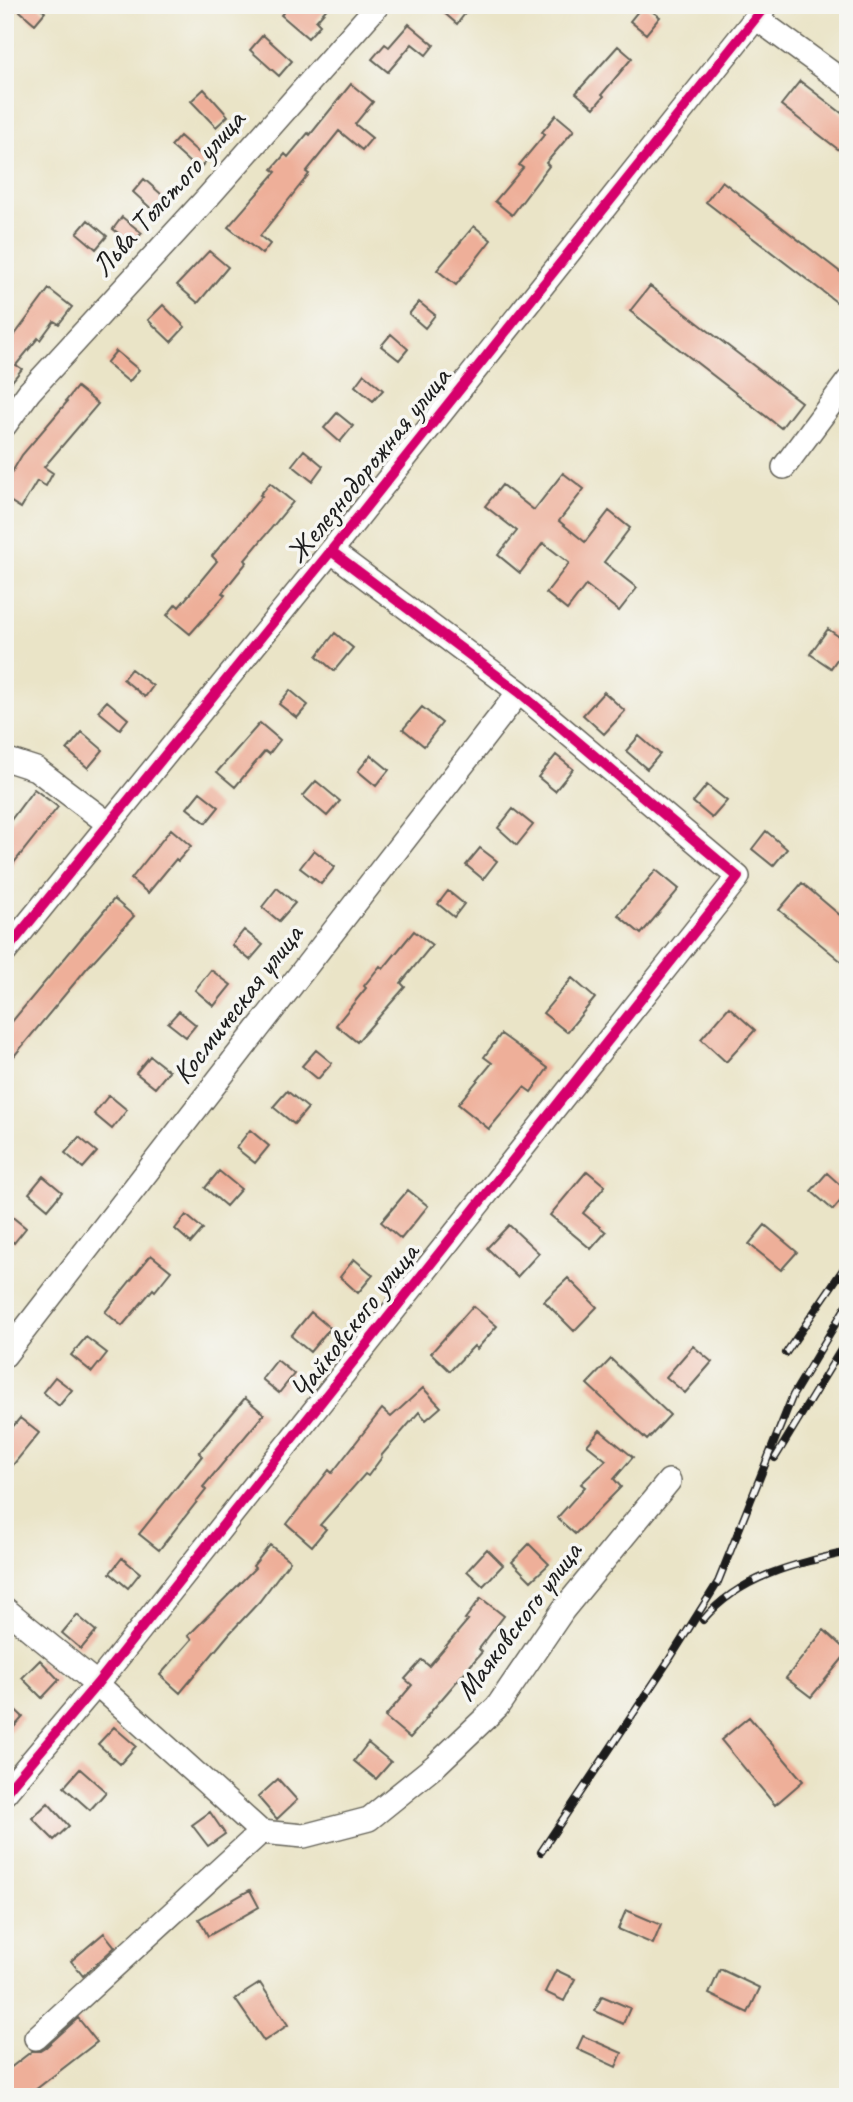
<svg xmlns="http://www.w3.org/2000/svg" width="853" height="2102" viewBox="0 0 853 2102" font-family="Caveat,sans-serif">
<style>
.building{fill:#eeaf99}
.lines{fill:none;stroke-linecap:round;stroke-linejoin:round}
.minor-casing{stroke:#646258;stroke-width:26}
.minor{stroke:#fff;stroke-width:23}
.rail-casing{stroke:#1c1c1c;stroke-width:8}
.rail{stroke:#f6f6f2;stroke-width:5;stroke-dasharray:16;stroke-linecap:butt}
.cycleway-casing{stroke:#f6f6f2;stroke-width:15}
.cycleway{stroke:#d6006c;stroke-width:10}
.labels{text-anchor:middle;stroke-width:7;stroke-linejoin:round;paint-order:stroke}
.street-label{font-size:30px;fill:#1c1c1c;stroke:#f6f6f2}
</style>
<rect width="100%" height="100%" fill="#f6f6f2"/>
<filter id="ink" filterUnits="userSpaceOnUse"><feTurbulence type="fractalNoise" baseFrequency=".0143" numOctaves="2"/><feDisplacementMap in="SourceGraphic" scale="14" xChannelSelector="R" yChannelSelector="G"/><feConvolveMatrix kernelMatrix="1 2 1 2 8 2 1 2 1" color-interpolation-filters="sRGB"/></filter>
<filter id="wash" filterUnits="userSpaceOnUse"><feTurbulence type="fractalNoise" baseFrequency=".00686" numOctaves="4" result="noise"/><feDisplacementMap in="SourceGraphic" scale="28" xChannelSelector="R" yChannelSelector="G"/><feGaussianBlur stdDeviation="1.57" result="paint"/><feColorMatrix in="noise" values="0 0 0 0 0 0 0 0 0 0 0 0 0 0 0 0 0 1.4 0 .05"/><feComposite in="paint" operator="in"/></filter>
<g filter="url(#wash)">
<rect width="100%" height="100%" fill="#eae4c7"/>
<g id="blocks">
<!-- building -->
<path class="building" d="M13,5H37L45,12L35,24Z
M290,5H330L316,21L320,25L308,38L281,15Z
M435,5H460L467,11L457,24Z
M643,5L660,17L646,34L630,21Z
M409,24L434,45L426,55L412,44L388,72L372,59L385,44L389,47Z
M263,35L292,61L279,76L250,50Z
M618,46L632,58L602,94L604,96L594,108L576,93Z
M800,81L848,118V157L781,105Z
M351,84L373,102L355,124L372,138L362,150L339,131L306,172L309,174L260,236L270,244L262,254L228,227L276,172L272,169L285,154L288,157L308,133L310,135Z
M204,89L228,116L216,127L191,101Z
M556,115L574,130L546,163L549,166L512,215L495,201L523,168L519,165L545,134L542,132Z
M180,136L207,160L198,170L171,146Z
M144,179L169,201L157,214L133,192Z
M722,181L848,278V311L706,202Z
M122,217L142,233L132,244L113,229Z
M88,220L107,236L96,249L77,233Z
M474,226L491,240L456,285L437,270Z
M209,251L228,267L198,303L177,285Z
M650,286L801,402L781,428L630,311Z
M49,289L72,307L59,324L54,321L40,340L38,338L16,365L22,369L5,390V348Z
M419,302L435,315L425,328L409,314Z
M163,305L185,327L171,342L148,320Z
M391,334L408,349L399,360L381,346Z
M116,351L139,370L129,382L106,363Z
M364,374L383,390L373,401L355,386Z
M77,387L98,404L44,467L53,473L46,486L37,481L21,508L5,498V484L22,455L67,402L66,401Z
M337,413L353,426L340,442L324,428Z
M304,450L323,466L312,481L292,465Z
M563,473L584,489L559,521L585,542L609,511L630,528L604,562L637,588L619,611L586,585L567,610L546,593L569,563L543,543L520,573L498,555L517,531L485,506L502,485L534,510Z
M270,483L293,502L245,560L247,562L222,593L225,595L190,634L167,615L176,604L179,607L217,561L212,556L262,496L260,495Z
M828,629L848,643L831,668L810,654Z
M335,633L353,648L334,671L317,656Z
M131,669L153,686L145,697L123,679Z
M290,690L308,705L297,718L279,704Z
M604,692L625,711L604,734L583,715Z
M107,701L128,719L120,729L98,711Z
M422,707L442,723L424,746L403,729Z
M260,723L280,740L269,754L265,751L235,787L217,772Z
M82,732L103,750L88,768L67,750Z
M639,736L660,754L647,769L626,751Z
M371,755L389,770L376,786L358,771Z
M556,755L573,769L555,791L538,777Z
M316,781L340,801L327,816L303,796Z
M707,785L727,801L712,818L693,802Z
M34,789L58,807L5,874V828Z
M200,792L219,807L206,823L187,808Z
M513,809L533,825L517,845L498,828Z
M171,829L191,846L178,861L176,859L148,893L131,879Z
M766,831L787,849L773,866L752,849Z
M480,848L497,861L483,879L466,865Z
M314,850L335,867L321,884L300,868Z
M656,870L679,889L641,934L618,915Z
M802,883L848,922V967L779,910Z
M277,888L295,903L279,921L262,907Z
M448,891L464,904L454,917L438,904Z
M114,899L134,916L87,968L5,1067V1030Z
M244,930L263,945L250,960L232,945Z
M414,931L432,945L401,983L405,987L357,1042L336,1025L366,988L364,986L380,966L383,969Z
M211,970L231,985L214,1006L195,990Z
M572,978L595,998L567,1032L543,1013Z
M729,1007L755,1030L726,1062L701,1039Z
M179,1011L196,1025L186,1037L168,1023Z
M501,1034L548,1068L531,1092L524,1087L489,1129L458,1104L492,1063L484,1057Z
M316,1050L332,1063L318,1079L302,1066Z
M150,1056L169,1071L155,1088L136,1073Z
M287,1091L308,1108L294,1124L273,1107Z
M109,1095L127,1110L112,1129L94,1114Z
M250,1130L269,1146L255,1163L236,1148Z
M79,1137L97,1152L83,1168L65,1153Z
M219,1171L241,1189L226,1206L205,1188Z
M587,1171L605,1186L583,1213L606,1232L591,1249L550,1215Z
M827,1173L848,1192L833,1210L811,1191Z
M43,1176L62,1192L48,1209L29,1193Z
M408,1190L428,1206L401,1239L381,1222Z
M5,1211L26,1228L14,1243L5,1235Z
M186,1215L203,1229L191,1243L175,1229Z
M509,1225L539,1253L517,1277L487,1248Z
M765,1225L797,1252L781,1270L749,1244Z
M151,1255L171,1271L155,1291L153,1289L122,1326L105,1312Z
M354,1259L373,1275L358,1293L340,1277Z
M568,1278L597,1307L574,1331L544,1301Z
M473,1306L497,1326L477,1349L474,1346L450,1371L431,1353Z
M311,1312L330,1328L310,1352L291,1336Z
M86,1337L107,1353L92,1372L71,1355Z
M693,1346L712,1362L685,1393L666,1377Z
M611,1359L670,1415L647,1440L587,1384Z
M277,1360L294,1374L279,1393L262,1379Z
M55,1377L72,1390L59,1406L43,1392Z
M423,1388L441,1407L426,1420L419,1412L381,1456L382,1457L368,1476L365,1474L320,1525L326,1529L312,1546L287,1524L329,1470L332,1473L382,1409L391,1417Z
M245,1398L264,1414L203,1487L206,1490L159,1550L139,1534L202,1456L199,1453Z
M20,1418L39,1433L5,1475V1436Z
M600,1430L633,1457L614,1479L621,1487L575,1534L557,1518L585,1487L581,1484L606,1460L587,1445Z
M529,1544L549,1564L531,1581L512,1562Z
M270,1545L290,1561L259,1602L229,1634L180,1693L160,1675L192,1639L188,1636L255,1568L253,1566Z
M487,1549L503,1565L483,1586L467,1571Z
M122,1558L140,1573L128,1588L110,1573Z
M481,1598L504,1616L479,1649L482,1652L427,1716L428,1717L410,1738L385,1717L412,1685L405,1679L422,1660L429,1666L468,1620L465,1619Z
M77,1615L96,1631L81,1649L62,1633Z
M824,1630L848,1652L811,1697L786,1678Z
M40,1660L59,1680L42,1698L22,1678Z
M5,1700L23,1717L5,1737Z
M749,1717L803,1781L775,1805L721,1740Z
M114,1727L136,1746L120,1764L98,1744Z
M368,1743L391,1762L376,1779L354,1761Z
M80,1769L106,1792L90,1810L64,1787Z
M278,1779L297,1800L277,1819L258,1797Z
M48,1803L69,1826L54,1840L32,1818Z
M210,1812L225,1834L208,1846L192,1825Z
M250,1890L259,1907L208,1936L199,1919Z
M626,1910L661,1925L653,1944L618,1929Z
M104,1933L115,1947L83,1976L71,1961Z
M720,1969L760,1988L748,2013L709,1994Z
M556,1970L575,1979L564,2001L545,1992Z
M260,1983L288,2025L264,2041L235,1999Z
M602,1996L630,2008L623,2024L595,2011Z
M78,2018L97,2042L26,2097H19L5,2079V2072L32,2051H40L45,2048Z
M583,2036L622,2053L616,2067L577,2049Z"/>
</g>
</g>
<g filter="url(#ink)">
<use href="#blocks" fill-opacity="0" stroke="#646258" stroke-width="2"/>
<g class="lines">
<defs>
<path id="minor" d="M756,18L848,85
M5,425L29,392L208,197L378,5
M784,467L848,381
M5,759L36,769L109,824
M5,952L331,551L766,5
M5,1355L519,692
M5,1609L97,1684L261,1832
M5,1793L97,1684L738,877L519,692L331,551
M36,2038L261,1832L304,1836L369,1819L436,1765L497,1707L563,1610L669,1481"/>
</defs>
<!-- minor casing -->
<use href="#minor" class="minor-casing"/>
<!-- minor -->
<use href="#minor" class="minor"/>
<defs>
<path id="rail" d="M786,1353L848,1262
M775,1458L848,1338
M703,1620C740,1576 794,1564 848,1552
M541,1852L669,1660L718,1582L793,1395L848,1303"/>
</defs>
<!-- rail casing -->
<use href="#rail" class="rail-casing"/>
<!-- rail -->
<use href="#rail" class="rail"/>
<defs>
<path id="cycleway" d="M5,952L331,551L766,5
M5,1793L97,1684L738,877L519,692L331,551"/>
</defs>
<!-- cycleway casing -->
<use href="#cycleway" class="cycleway-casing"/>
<!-- cycleway -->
<use href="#cycleway" class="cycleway"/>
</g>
</g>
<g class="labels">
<!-- street labels -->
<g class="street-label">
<text transform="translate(168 193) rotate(-48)" y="10">Льва Толстого улица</text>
<text transform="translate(368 465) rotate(-51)" y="10">Железнодорожная улица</text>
<text transform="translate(237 1004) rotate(-52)" y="10">Космическая улица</text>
<text transform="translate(354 1321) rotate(-52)" y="10">Чайковского улица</text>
<text transform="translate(518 1621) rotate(-53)" y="10">Маяковского улица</text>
</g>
</g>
<!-- margin -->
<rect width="853" height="2102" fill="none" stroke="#f6f6f2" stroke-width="28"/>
</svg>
